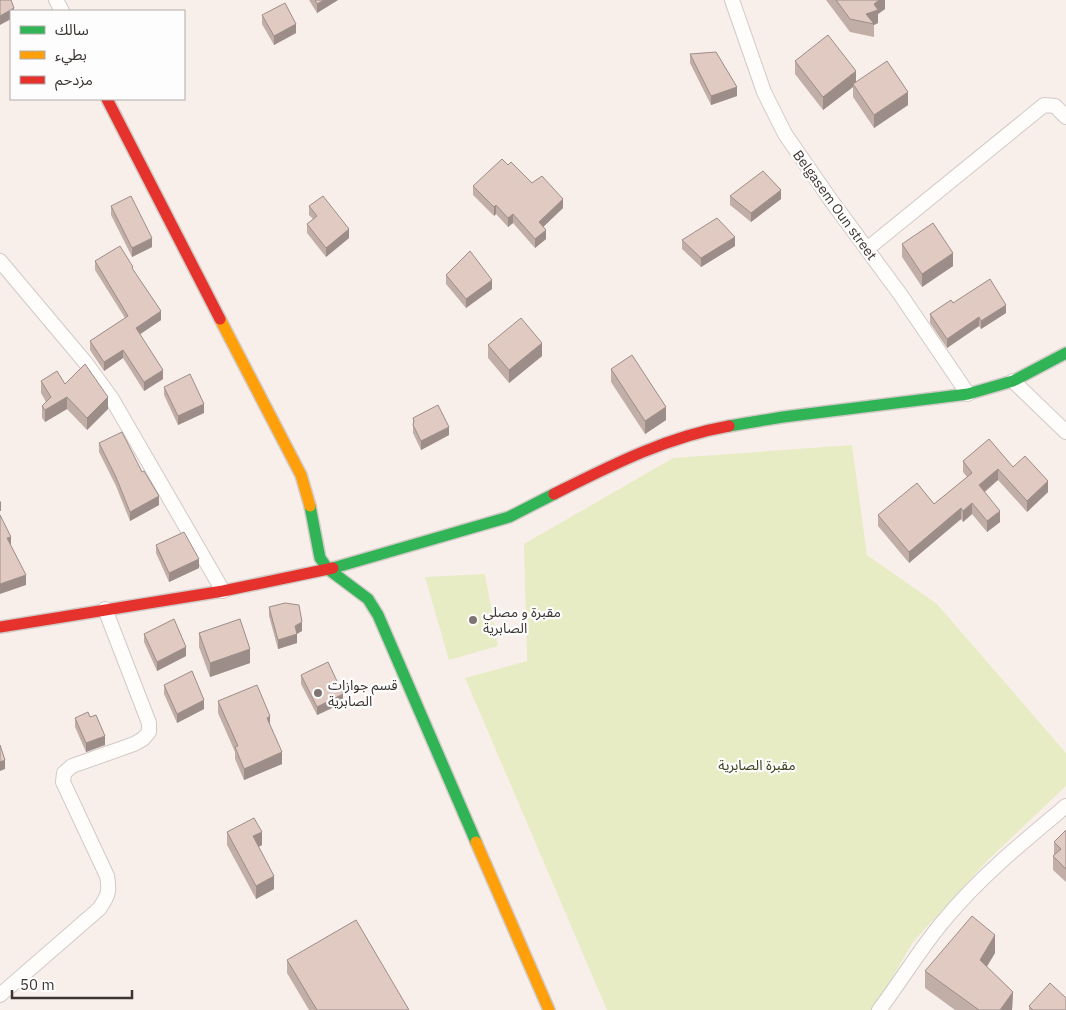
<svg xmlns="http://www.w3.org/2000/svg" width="1066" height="1010" viewBox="0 0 1066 1010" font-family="'IBM Plex Sans','Noto Sans Arabic',sans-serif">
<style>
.green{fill:#e8ecc4}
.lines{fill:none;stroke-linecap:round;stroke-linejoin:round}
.street-casing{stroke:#d1cac6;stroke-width:16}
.fast-casing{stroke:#d1cac6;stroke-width:14}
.slow-casing{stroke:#d1cac6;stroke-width:14}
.jam-casing{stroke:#d1cac6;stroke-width:14}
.street{stroke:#fefdfc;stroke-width:14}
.fast{stroke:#30b455;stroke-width:11}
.slow{stroke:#ff9f0a;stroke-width:11}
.jam{stroke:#e5322d;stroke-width:11}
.wall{fill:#c1aea7}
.shaded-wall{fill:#9d8d88}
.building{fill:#e0cac2;stroke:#9d8d88}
.poi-dot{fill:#7e7572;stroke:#fdfdfd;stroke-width:2}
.labels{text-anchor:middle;stroke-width:4.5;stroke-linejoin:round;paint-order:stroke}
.street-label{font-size:14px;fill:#3c3431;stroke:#fdfdfd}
.poi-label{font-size:14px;fill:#3c3431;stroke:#fdfdfd;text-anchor:start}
.park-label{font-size:14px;fill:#3a411a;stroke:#fdfdfd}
</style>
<rect width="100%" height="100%" fill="#f8efeb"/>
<!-- green -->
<path class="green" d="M852,445L867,555L937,604L1066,753V786L989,859L913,942L873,1010H607L465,678L527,661L524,544L673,458Z
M485,574L498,646L449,660L425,577Z"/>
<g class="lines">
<defs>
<path id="street" d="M56,0L62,11
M732,0L764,92L785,134L830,199L900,294L968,394
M867,249L1044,105L1055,106L1066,117
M0,261L85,362L112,399L223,591
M1013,381L1066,432
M0,995L99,909C108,896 110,892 107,876L63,782L64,773L72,766L134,744L143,739L149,732V723L105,609
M879,1010C902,980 921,947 946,918C981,876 1024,841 1066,806"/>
<path id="fast" d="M729,426L783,417L968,394L1013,381L1066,353
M310,506L320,558L328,569L368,599L378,615L476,842
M333,568L509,517L554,494"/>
<path id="slow" d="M220,319L301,475L310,506
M476,842L549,1010"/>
<path id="jam" d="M107,99L220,319
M554,494C610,466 666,437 729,426
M0,627L223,591L333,568"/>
</defs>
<!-- street casing -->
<use href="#street" class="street-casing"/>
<!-- fast casing -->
<use href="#fast" class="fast-casing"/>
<!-- slow casing -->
<use href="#slow" class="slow-casing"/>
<!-- jam casing -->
<use href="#jam" class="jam-casing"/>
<!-- street -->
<use href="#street" class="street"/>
<!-- fast -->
<use href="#fast" class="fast"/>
<!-- slow -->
<use href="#slow" class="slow"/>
<!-- jam -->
<use href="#jam" class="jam"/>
</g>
<!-- wall -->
<path class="wall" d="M309,0H338L317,13Z
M826,0H885V9L878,14V23L874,25V37L850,32Z
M262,15L296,33L274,45L262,24Z
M690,54L737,96L711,105L690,63Z
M795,61L856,82L908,105L874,128L853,97V87L823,110L795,74Z
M508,165L563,208L543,227L546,239L535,248L513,223L508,227L496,214L494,216L473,195V186Z
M730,196L781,199L751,222L730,205Z
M111,206L152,247L132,257L111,215Z
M309,206L349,238L326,257L307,233V224L313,219L309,215Z
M682,240L735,246L701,267L682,249Z
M902,244L953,266L922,287L902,257Z
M95,261L133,270L161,320L140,334L163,379L144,391L123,358L104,371L90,350V341L125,318L95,270Z
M446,275L492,289L466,308L446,284Z
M953,303L1006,313L981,329L979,326L947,348L930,323V314Z
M488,345L542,356L509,383L488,358Z
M611,369L666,420L645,434L611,382Z
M41,381L65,384L108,409L87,430L67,409L45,422L42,418V406L46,402L41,393Z
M164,387L204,413L178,425L164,395Z
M413,418L449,435L421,450L413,433Z
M99,443L159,505L130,521L116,486L99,452Z
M963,461L1013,467L1048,492L1027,512L998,480L985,492L1000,522L987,532L972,514L963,522L961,519L909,563L878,526V515L934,504L967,477L963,472Z
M156,545L199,568L169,582L156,553Z
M269,607L302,631L296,634L297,643L278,649L269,616Z
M199,633L250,663L210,677L199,647Z
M144,634L186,656L157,671L144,642Z
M301,675L343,703L317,715L301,684Z
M164,685L204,709L177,723L164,694Z
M218,701L270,725L282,764L244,780L235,759V752L218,713Z
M90,717L105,745L86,752L75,727V718Z
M1066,830V882L1053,870V856L1054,855V842Z
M227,832L262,845L258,847L274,889L256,899L227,845Z
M995,953L987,967L1013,992L1012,1010H955L925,988V971Z
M287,960L409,1010H309L287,973Z
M1029,1006L1066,1010H1029Z"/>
<!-- shaded-wall -->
<path class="shaded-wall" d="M324,0H338L317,13V4Z
M879,0H885V9L878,14V23L874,25L866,14L874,4Z
M14,8V11H11V19L0,25V16Z
M296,24V33L274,45V36Z
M856,71V84H853V87L823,110V97Z
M737,87V96L711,105V96Z
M908,92V105L874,128V115Z
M781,190V199L751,222V213Z
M563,199V208L539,231V222Z
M496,205V214L494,216V207Z
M513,214V223L508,227V218Z
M349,229V238L326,257V248Z
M546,230V239L535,248V239Z
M735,237V246L701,267V258Z
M152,238V247L132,257V248Z
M953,253V266L922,287V274Z
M492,280V289L466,308V299Z
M1006,305V313L981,329V321Z
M161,311V320L136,337V328Z
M979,317V326L947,348V339Z
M542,343V356L509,383V370Z
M123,350V358L104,371V362Z
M163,370V379L144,391V382Z
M67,397V409L45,422V410Z
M108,397V409L87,430V418Z
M204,404V413L178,425V416Z
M666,407V420L645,434V421Z
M449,427V435L421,450V441Z
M998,469V480L979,496V485Z
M1048,481V492L1027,512V501Z
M159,496V505L130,521V512Z
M1,501V511H0V502Z
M972,503V514L963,522V511Z
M961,508V519L909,563V552Z
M1000,511V522L987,532V521Z
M11,537V547L7,538Z
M199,559V568L169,582V573Z
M26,575V585L0,594V584Z
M302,622V631L295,635V626Z
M297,634V643L278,649V640Z
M186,647V656L157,671V662Z
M250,649V663L210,677V663Z
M343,694V703L317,715V707Z
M204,700V709L177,723V714Z
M270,716V728L267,718Z
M105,736V745L86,752V743Z
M282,752V764L244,780V769Z
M5,760V769L0,771V762Z
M262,832V845L253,850V836Z
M274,876V889L256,899V886Z
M995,935V953L980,977V960Z
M1013,992L1012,1010H1000Z"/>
<!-- building -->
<path class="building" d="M0,0H11L14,8L0,16Z
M315,0H324L317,4Z
M836,0H879L874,4L878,10L866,14L874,24L850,19Z
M285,3L296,24L274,36L262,15Z
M828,35L856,71L823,97L795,61Z
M716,52L737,87L711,96L690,54Z
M887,61L908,92L874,115L853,84Z
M502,159L508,165L511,162L532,183L542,176L563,199L539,222L546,230L535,239L513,214L508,218L496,205L494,207L473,186Z
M763,171L781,190L751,213L730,196Z
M131,196L152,238L132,248L111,206Z
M323,196L349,229L326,248L307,224L317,216L309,206Z
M717,218L735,237L701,258L682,240Z
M933,223L953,253L922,274L902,244Z
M120,246L133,267L132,268L161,311L136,328L163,370L144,382L123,350L104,362L90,341L128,316L95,261Z
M470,251L492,280L466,299L446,275Z
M990,279L1006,305L981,321L979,317L947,339L930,314L951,300L953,303Z
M521,318L542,343L509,370L488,345Z
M632,355L666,407L645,421L611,369Z
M85,364L108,397L87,418L67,397L45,410L42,406L51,397L41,381L57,371L65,384Z
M190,374L204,404L178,416L164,387Z
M438,405L449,427L421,441L413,425L414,421L413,418Z
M122,432L142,472L144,471L159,496L130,512L116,477L99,443Z
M989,439L1013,467L1025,456L1048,481L1027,501L998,469L979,485L1000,511L987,521L972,503L963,511L961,508L909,552L878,515L917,483L934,504L972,473L963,461Z
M0,515L11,537L7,538L26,575L0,584Z
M184,532L199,559L169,573L156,545Z
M285,603L299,605L302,622L295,626L297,634L278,640L269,607Z
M174,619L186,647L157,662L144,634Z
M240,619L250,649L210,663L199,633Z
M328,662L343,694L317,707L301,675Z
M192,671L204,700L177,714L164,685Z
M257,685L270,716L267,718L282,752L244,769L235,747L238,746L218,701Z
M88,712L90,717L96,715L105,736L86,743L75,718Z
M0,745L5,760L0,762Z
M254,818L262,832L253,836L274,876L256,886L227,832Z
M1066,830V869L1053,856L1061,849L1054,842Z
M972,916L995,935L980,960L1013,992L1000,1010H979L925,971Z
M356,920L409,1010H317L287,960Z
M1050,983L1066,998V1010H1033L1029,1006Z"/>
<!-- markers -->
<g class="poi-dot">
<circle cx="473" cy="620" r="5"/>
<circle cx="318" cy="693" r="5"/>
</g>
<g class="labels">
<!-- street labels -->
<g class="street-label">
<text transform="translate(835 205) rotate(54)" y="5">Belgasem Oun street</text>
</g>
<!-- poi labels -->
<g class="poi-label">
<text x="483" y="617">مقبرة و مصلى<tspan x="483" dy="16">الصابرية</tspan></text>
<text x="328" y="690">قسم جوازات<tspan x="328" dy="16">الصابرية</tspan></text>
</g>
<!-- park labels -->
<g class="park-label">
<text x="757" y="770">مقبرة الصابرية</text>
</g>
</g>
<!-- legend -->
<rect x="10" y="10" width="175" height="90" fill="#fdfdfd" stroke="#b0adab"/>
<rect x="20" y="26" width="25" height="8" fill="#30b455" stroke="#b0adab"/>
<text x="55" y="35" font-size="15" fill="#3c3431">سالك</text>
<rect x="20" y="51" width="25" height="8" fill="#ff9f0a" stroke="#b0adab"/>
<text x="55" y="60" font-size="15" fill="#3c3431">بطيء</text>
<rect x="20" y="76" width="25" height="8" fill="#e5322d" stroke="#b0adab"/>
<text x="55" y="85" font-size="15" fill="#3c3431">مزدحم</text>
<!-- scale -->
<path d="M12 990v8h120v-8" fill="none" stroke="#3c3431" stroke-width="2.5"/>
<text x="20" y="990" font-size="15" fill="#3c3431" stroke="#fdfdfd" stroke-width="4" paint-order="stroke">50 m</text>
</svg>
